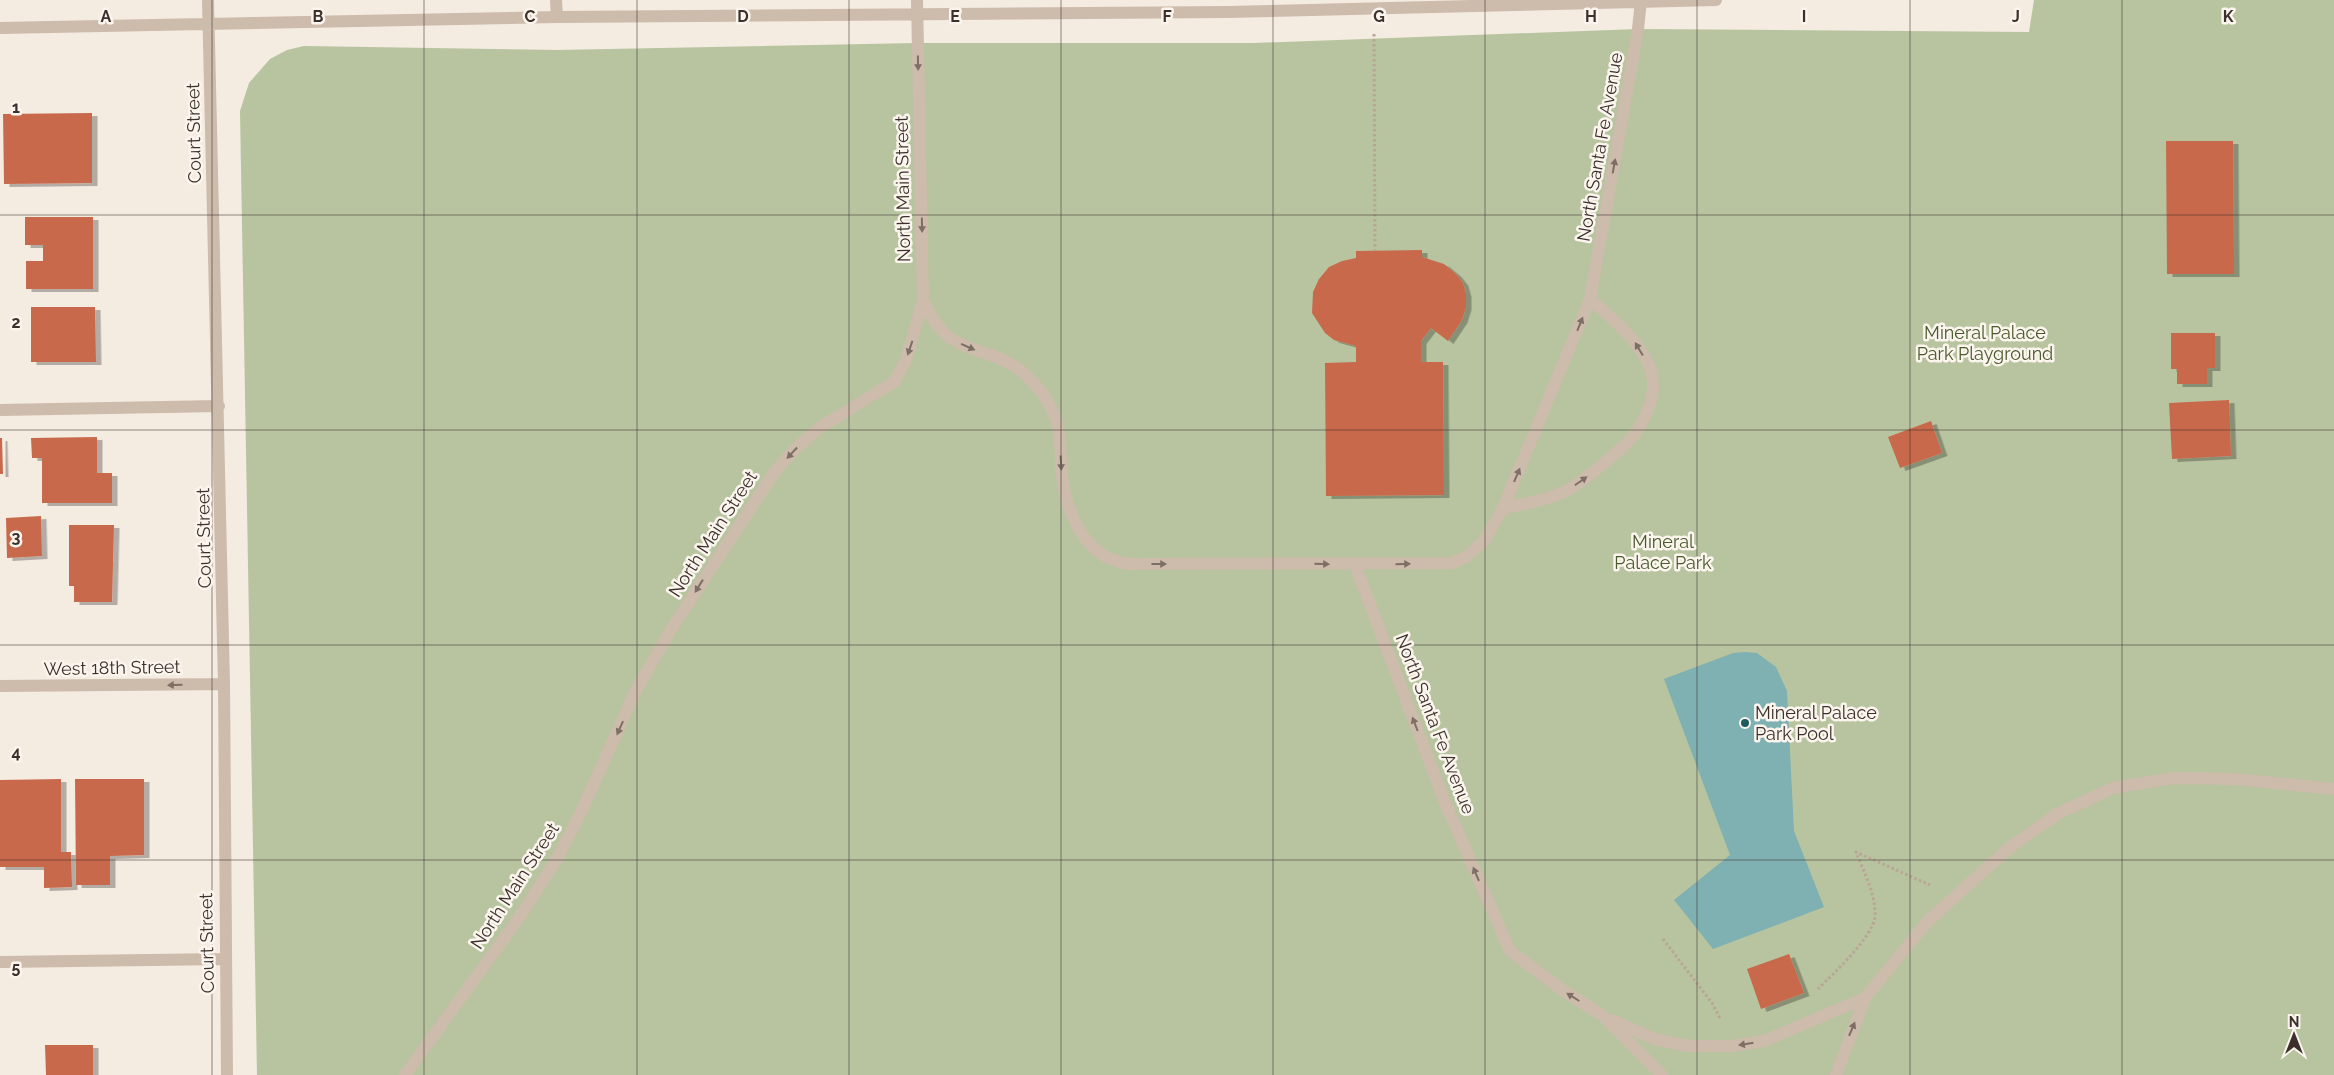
<svg xmlns="http://www.w3.org/2000/svg" width="2334" height="1075" viewBox="0 0 2334 1075" font-family="Raleway,sans-serif">
<style>
.park{fill:#b8c4a0}
.water{fill:#7fb0b2}
.building{fill:#c8694b;filter:url(#shadow)}
.lines{fill:none;stroke-linecap:round;stroke-linejoin:round}
.path{stroke:#b9a596;stroke-width:3;stroke-dasharray:2.5 2.5;stroke-linecap:butt}
.minor{stroke:#cdbbac;stroke-width:12}
.oneway{fill:#7d6f65}
.grid{fill:none;stroke:#3b302b;stroke-width:1;stroke-opacity:0.55}
.poi-dot{fill:#1f5a5e;stroke:#fbf5ee;stroke-width:2}
.labels{text-anchor:middle;stroke-width:5;stroke-linejoin:round;paint-order:stroke}
.street-label{font-size:18px;fill:#3b302b;stroke:#fbf5ee}
.park-label{font-size:18px;fill:#4a5a2e;stroke:#fbf5ee}
.poi-label{font-size:18px;fill:#3b302b;stroke:#fbf5ee;text-anchor:start}
.grid-label{font-size:16px;text-anchor:middle;font-weight:bold;fill:#3b302b;stroke:#fbf5ee;stroke-width:5;stroke-linejoin:round;paint-order:stroke}
</style>
<defs>
<filter id="shadow"><feDropShadow dx="5.5" dy="3" stdDeviation="0" flood-color="#0004"/></filter>
</defs>
<rect width="100%" height="100%" fill="#f4ebe1"/>
<!-- park -->
<path class="park" d="M2034,0H2334V1075H257L240,111L249,83L270,59L287,50L304,46L557,50L918,43H1253L1638,29L2029,32Z"/>
<!-- water -->
<path class="water" d="M1745,652L1757,653L1776,667L1787,691L1794,831L1824,907L1713,949L1674,900L1730,855L1664,679L1733,653Z"/>
<!-- building -->
<path class="building" d="M92,113V183L4,184L3,114Z
M2166,141H2233L2234,274H2167Z
M25,217H93V289H26V261H43V245H25Z
M1422,250V257L1444,264L1456,274L1463,283L1466,294V307L1462,320L1448,341L1431,328L1421,341V362H1443L1444,495L1326,496L1325,363L1356,362V346L1334,340L1325,333L1312,313L1313,292L1319,279L1329,267L1342,261L1356,258V251Z
M31,307H95L96,362H31Z
M2171,333H2215V368H2207V384H2177V369H2171Z
M2229,400L2231,456L2172,459L2169,403Z
M1931,421L1942,453L1900,468L1888,437Z
M97,437V473H112V503H42V458H32L31,438Z
M0,438H2L3,474H0Z
M41,516L42,556L7,558L6,518Z
M69,525H114L112,602H74V586H69Z
M61,779V852H71L72,887L44,888V867H0V780Z
M75,779H144V855L110,856V885H76Z
M1789,954L1804,993L1761,1009L1747,969Z
M45,1045H93V1075H46Z"/>
<g class="lines">
<!-- path -->
<path class="path" d="M1374,34L1375,251
M1663,939L1712,1003L1721,1020
M1818,989C1833,974 1874,936 1875,916C1876,895 1864,872 1856,852L1930,885"/>
<!-- minor -->
<path class="minor" d="M208,0L224,684L227,1075
M556,0L557,17
M0,28L557,17L1227,12L1716,0
M923,301C930,314 938,329 950,338C965,349 986,352 1003,360C1024,369 1046,393 1054,415C1062,433 1060,456 1062,475C1064,503 1079,542 1106,557C1112,560 1120,562 1127,564L1452,563L1466,557L1484,541L1503,508L1590,299L1638,29L1641,0
M0,410L219,406
M1503,508C1524,504 1543,501 1562,493C1579,485 1622,450 1634,435C1643,423 1653,402 1653,386C1654,352 1613,319 1590,299
M1355,565L1444,800L1510,951L1561,989L1603,1016L1662,1075
M0,686L224,684
M0,962L225,959
M1865,998L1927,922L2009,848L2057,814L2113,788L2173,778L2236,779L2334,789
M1612,1020L1654,1039L1688,1046H1732L1764,1041L1865,998L1836,1075
M405,1075L521,915L558,857L582,810L635,692L672,628L774,473L795,449L819,428L894,382L906,360L923,301L917,0"/>
</g>
<!-- one-way arrows -->
<defs><path id="oneway-solid" d="M-6-.8H1V-3.2L6.5 0L1 3.2V.8H-6Z" transform="scale(1.25)"/></defs>
<g class="oneway">
<use href="#oneway-solid" transform="translate(918 63) rotate(89)"/>
<use href="#oneway-solid" transform="translate(1614 166) rotate(-80)"/>
<use href="#oneway-solid" transform="translate(922 225) rotate(89)"/>
<use href="#oneway-solid" transform="translate(1580 324) rotate(-68)"/>
<use href="#oneway-solid" transform="translate(968 347) rotate(24)"/>
<use href="#oneway-solid" transform="translate(910 348) rotate(109)"/>
<use href="#oneway-solid" transform="translate(1639 349) rotate(-121)"/>
<use href="#oneway-solid" transform="translate(792 453) rotate(133)"/>
<use href="#oneway-solid" transform="translate(1061 463) rotate(87)"/>
<use href="#oneway-solid" transform="translate(1517 475) rotate(-67)"/>
<use href="#oneway-solid" transform="translate(1581 481) rotate(-35)"/>
<use href="#oneway-solid" transform="translate(1159 564)"/>
<use href="#oneway-solid" transform="translate(1322 564) rotate(1)"/>
<use href="#oneway-solid" transform="translate(1403 564) rotate(-1)"/>
<use href="#oneway-solid" transform="translate(699 586) rotate(122)"/>
<use href="#oneway-solid" transform="translate(175 685) rotate(179)"/>
<use href="#oneway-solid" transform="translate(1415 724) rotate(-111)"/>
<use href="#oneway-solid" transform="translate(620 728) rotate(114)"/>
<use href="#oneway-solid" transform="translate(1476 874) rotate(-113)"/>
<use href="#oneway-solid" transform="translate(1573 997) rotate(-148)"/>
<use href="#oneway-solid" transform="translate(1852 1029) rotate(-67)"/>
<use href="#oneway-solid" transform="translate(1746 1044) rotate(171)"/>
</g>
<!-- grid -->
<path class="grid" d="M212,0V1075M424,0V1075M637,0V1075M849,0V1075M1061,0V1075M1273,0V1075M1485,0V1075M1697,0V1075M1910,0V1075M2122,0V1075M0,215H2334M0,430H2334M0,645H2334M0,860H2334"/>
<!-- markers -->
<circle class="poi-dot" cx="1745" cy="723" r="5"/>
<g class="labels">
<!-- street labels -->
<g class="street-label">
<text transform="translate(194 133) rotate(-91)" y="6">Court Street</text>
<text transform="translate(1600 147) rotate(-80)" y="6">North Santa Fe Avenue</text>
<text transform="translate(903 189) rotate(-91)" y="6">North Main Street</text>
<text transform="translate(713 534) rotate(-57)" y="6">North Main Street</text>
<text transform="translate(204 538) rotate(-91)" y="6">Court Street</text>
<text transform="translate(112 668) rotate(-1)" y="6">West 18th Street</text>
<text transform="translate(1435 724) rotate(69)" y="6">North Santa Fe Avenue</text>
<text transform="translate(515 886) rotate(-57)" y="6">North Main Street</text>
<text transform="translate(207 943) rotate(-91)" y="6">Court Street</text>
</g>
<!-- park labels -->
<g class="park-label">
<text x="1985" y="339">Mineral Palace<tspan x="1985" dy="21">Park Playground</tspan></text>
<text x="1663" y="548">Mineral<tspan x="1663" dy="21">Palace Park</tspan></text>
</g>
<!-- poi labels -->
<g class="poi-label">
<text x="1755" y="719">Mineral Palace<tspan x="1755" dy="21">Park Pool</tspan></text>
</g>
</g>
<g class="grid-label">
<text x="106" y="22">A</text>
<text x="318" y="22">B</text>
<text x="530" y="22">C</text>
<text x="743" y="22">D</text>
<text x="955" y="22">E</text>
<text x="1167" y="22">F</text>
<text x="1379" y="22">G</text>
<text x="1591" y="22">H</text>
<text x="1804" y="22">I</text>
<text x="2016" y="22">J</text>
<text x="2228" y="22">K</text>
<text x="16" y="113">1</text>
<text x="16" y="328">2</text>
<text x="16" y="543">3</text>
<text x="16" y="758">4</text>
<text x="16" y="973">5</text>
</g>
<!-- north arrow -->
<g transform="translate(2294 1035)" stroke="#fbf5ee" stroke-width="4" paint-order="stroke">
<path d="M0-4L9 19L0 12L-9 19Z" fill="#3b302b"/>
<text y="-8" font-size="14" font-weight="bold" text-anchor="middle" fill="#3b302b">N</text>
</g>
</svg>
